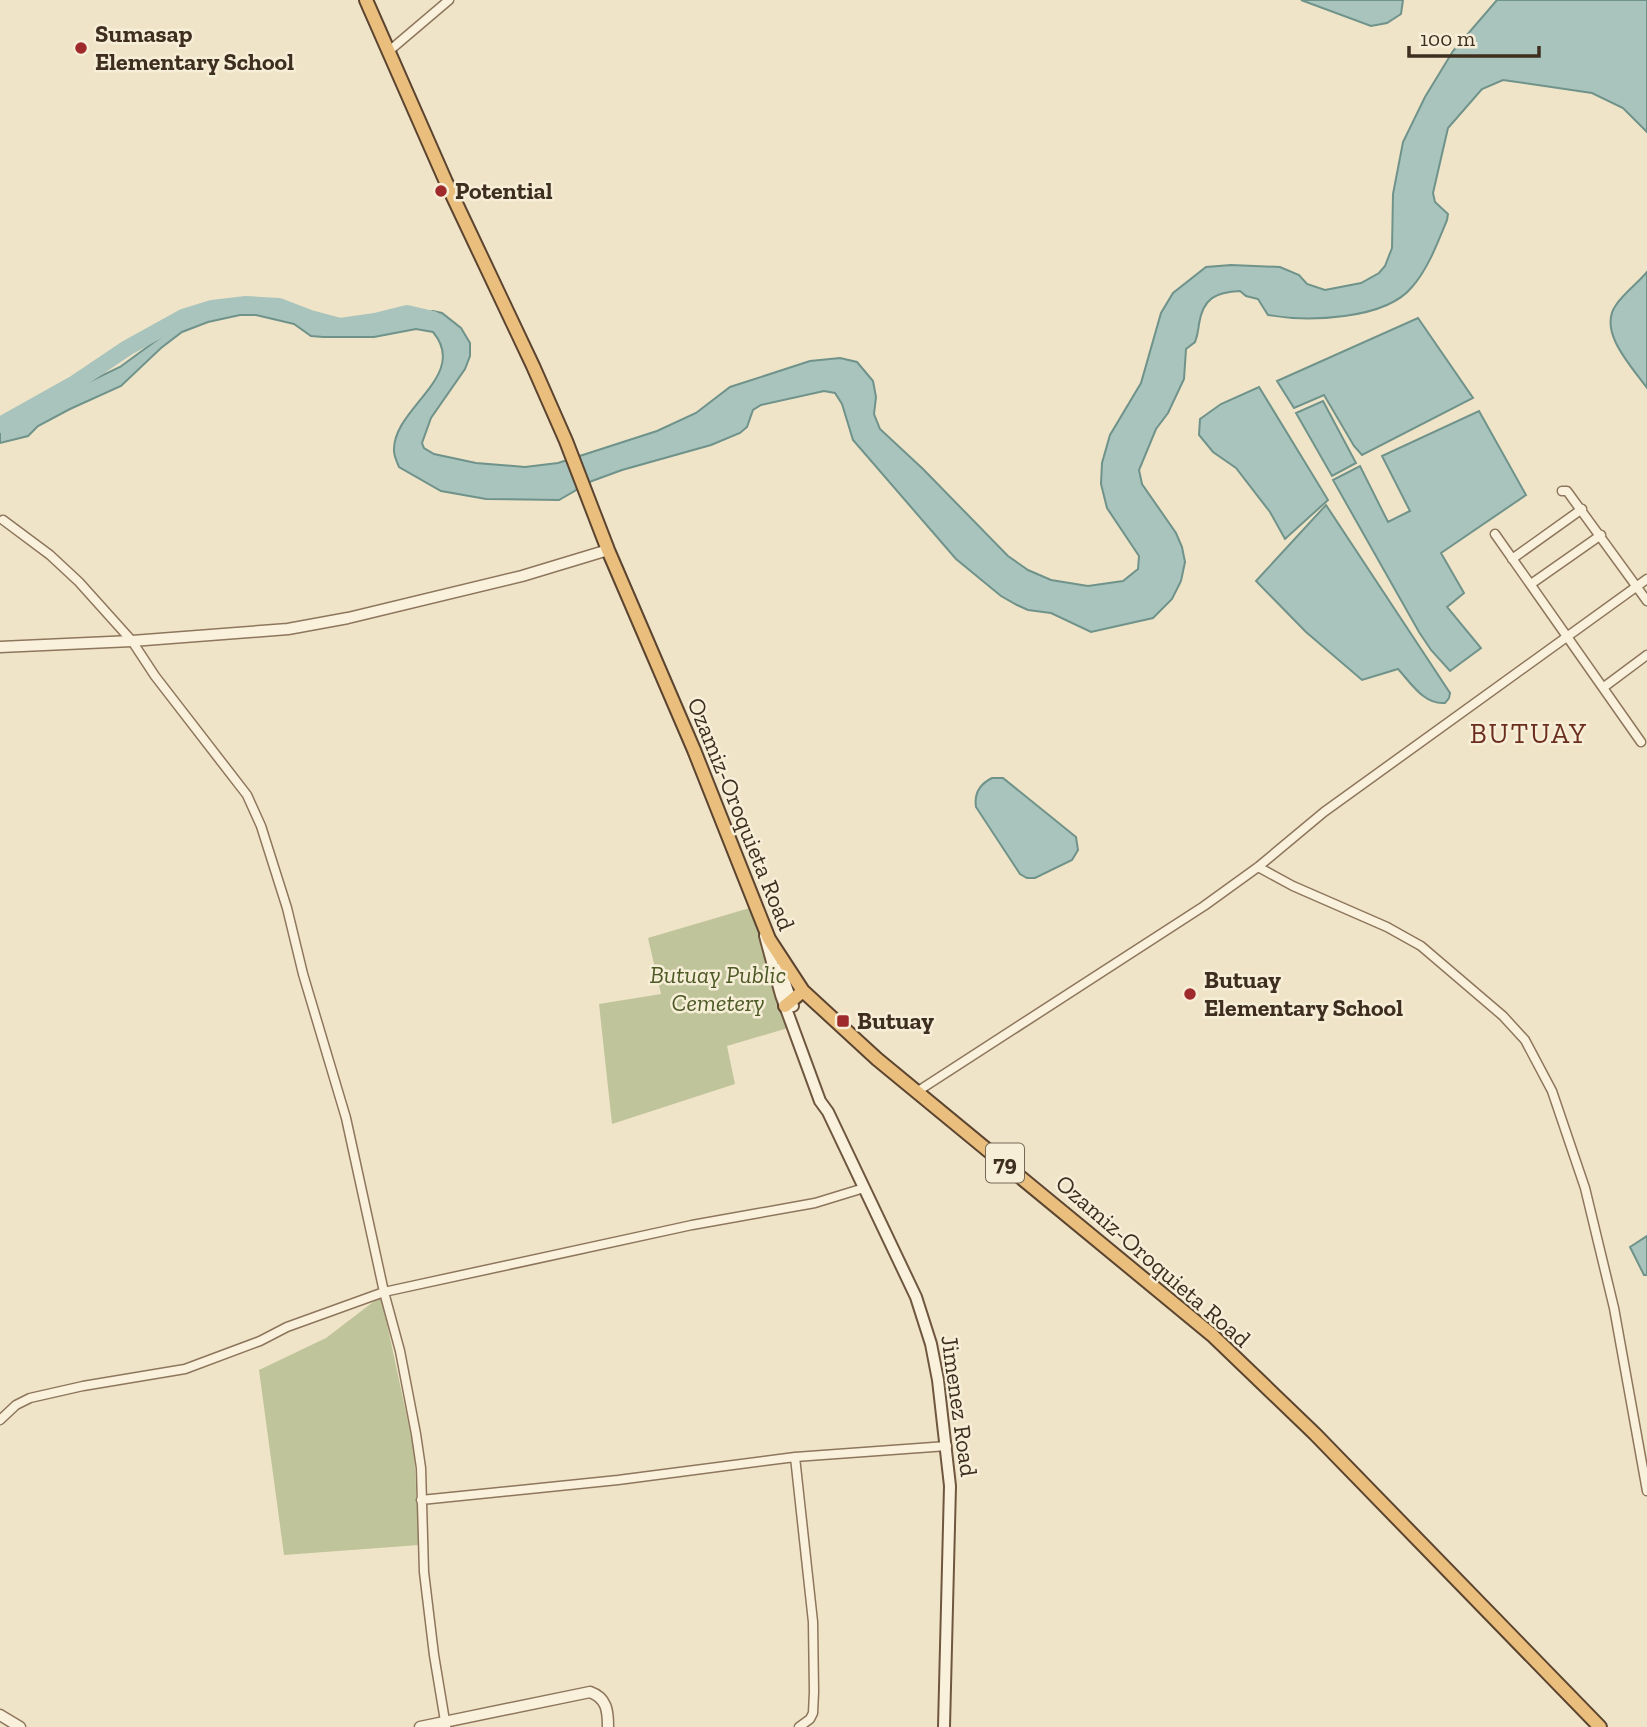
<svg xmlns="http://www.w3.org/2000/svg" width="1647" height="1727" viewBox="0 0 1647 1727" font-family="'Zilla Slab',serif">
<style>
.cemetery{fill:#bfc49a}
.water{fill:#a9c4bc;stroke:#6f938a;stroke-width:2}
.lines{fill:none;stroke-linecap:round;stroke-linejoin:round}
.river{stroke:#a9c4bc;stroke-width:16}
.minor-casing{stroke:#8d765c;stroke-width:11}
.tertiary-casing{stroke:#8d765c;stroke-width:13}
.secondary-casing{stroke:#6f573f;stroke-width:14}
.trunk-casing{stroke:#5b4430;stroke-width:16}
.minor{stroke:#faf1dc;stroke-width:8}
.tertiary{stroke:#faf1dc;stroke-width:10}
.secondary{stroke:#faf1dc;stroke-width:10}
.trunk{stroke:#eabe7c;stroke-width:12}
.poi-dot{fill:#9e2a2b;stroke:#f7eed8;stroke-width:2.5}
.labels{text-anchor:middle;stroke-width:5;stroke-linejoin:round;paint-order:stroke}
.shield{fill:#f7eed8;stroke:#756857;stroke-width:2}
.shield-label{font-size:23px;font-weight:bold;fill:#3d2e20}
.poi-label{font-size:24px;font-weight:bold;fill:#3d2e20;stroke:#f7eed8;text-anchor:start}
.street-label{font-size:24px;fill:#3d2e20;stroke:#f7eed8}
.park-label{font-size:24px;font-style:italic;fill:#4d5a26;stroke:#f7eed8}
.quarter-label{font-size:28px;letter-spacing:2px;fill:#6b2e1e;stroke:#f7eed8}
</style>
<rect width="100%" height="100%" fill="#f0e4c8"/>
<!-- cemetery -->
<path class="cemetery" d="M753,907L788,1028L727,1046L735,1084L612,1124L599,1004L661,994L648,938Z
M381,1296L414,1450L419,1545L284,1555L259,1370L326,1338Z"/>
<!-- water -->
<path class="water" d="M1301,0H1403L1401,14L1387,23L1371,26Z
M1497,0H1647V132L1623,108L1592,93L1503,80L1482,89L1448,128L1433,193L1435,202L1448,214L1447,220C1438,242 1428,269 1412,287C1385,320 1307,322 1268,315L1258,299L1246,296L1240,291C1216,292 1203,298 1199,324C1198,331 1198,335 1195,342L1186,349L1184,379L1168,413L1156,429L1139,470L1142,484L1176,533L1182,547L1185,562L1181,581L1172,599L1153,618L1091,632L1051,613L1028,610L1017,605L1001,596L956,559L853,440L842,404L835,393L824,391L761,405L753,410L747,427L740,433L711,445L622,470L592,481L559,500L486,499L441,491L399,467C397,462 394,456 394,451C392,408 470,376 433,332L416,329L374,337H323L311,336L294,324L256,315H240L208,322L182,332L161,348L121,386L70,409L38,426L28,436L0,443V430L49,401L120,367L183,321L208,312L238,307L275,309L337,330L433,311L442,313L461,328L470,343V356L465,369L431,418L422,443L424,448L434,454L476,463L525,467L558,463L657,431L696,413L730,387L810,361L840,358L857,362L873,381L876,397L874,414L880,429L923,469L1008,556L1028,570L1051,580L1088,586L1123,581L1138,569L1139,556L1107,508L1101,484L1102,463L1110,435L1141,383L1161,313L1173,293L1206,267L1231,265L1280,267L1299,275L1307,284L1325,290L1361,283L1379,273L1385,266L1392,248L1393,194L1403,142L1425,97L1453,51Z
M1647,272V388C1632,367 1597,331 1616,305C1624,293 1638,283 1647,272Z
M1418,318L1473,398L1362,455L1354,446L1324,395L1294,408L1277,381Z
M1259,387L1328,500L1285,539L1270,512L1236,468L1213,452L1199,435L1200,419L1221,404Z
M1323,401L1356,463L1332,476L1296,413Z
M1479,411L1526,495L1441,553L1464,593L1447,607L1481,648L1450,671L1431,650L1419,632L1333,480L1360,466L1388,522L1410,511L1382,456Z
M1326,505L1450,693L1449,698L1445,703C1424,705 1411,683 1398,669L1362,680L1306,632L1256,581Z
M992,778H1003L1076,837L1078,850L1072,860L1035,878H1027L1020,874L976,807C974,794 980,784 992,778Z
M1647,1236V1275H1644L1630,1247Z"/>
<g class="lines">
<!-- river -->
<path class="river" d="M0,425L75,383L127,348L183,317L212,308L246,304L279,306L310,318L340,326L375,321L407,313L433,319"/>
<defs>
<path id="minor" d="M389,51L449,0
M1562,491H1567L1647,601
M3,520L50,555L79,582L132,641L155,676L247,795L261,826L287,908L303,974L346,1118L384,1292L400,1351L416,1434L421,1468L424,1572L434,1655L446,1727
M1495,534L1641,742
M1512,559L1582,509
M1531,584L1601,535
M1604,687L1647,655
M1258,867L1293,886L1387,927L1421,946L1503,1016L1525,1040L1552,1091L1585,1188L1614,1308L1647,1491
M918,1091L1204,906L1258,867L1324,812L1647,579
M0,1420L16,1405L30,1398L83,1386L185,1369L260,1341L287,1327L384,1292L692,1225L815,1203L864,1188
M795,1457L813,1622L814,1692L813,1713L810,1719L799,1727
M421,1500L618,1480L795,1457L947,1446"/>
<path id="tertiary" d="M0,647L132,641L288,629L348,618L522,576L608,550
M0,1715L20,1727
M420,1727L590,1692C607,1698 608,1711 608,1727"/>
<path id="secondary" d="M765,936L781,995L820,1101L828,1112L916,1297L931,1344L938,1380L950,1486L944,1727
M780,968L793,1006"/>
<path id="trunk" d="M366,0L446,182L533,366L566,441L608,550L694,750L769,939L803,991L877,1059L1212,1335L1315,1434L1600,1727
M785,1006L803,991"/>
</defs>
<!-- minor casing -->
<use href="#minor" class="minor-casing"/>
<!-- tertiary casing -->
<use href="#tertiary" class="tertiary-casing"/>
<!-- secondary casing -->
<use href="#secondary" class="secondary-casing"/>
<!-- trunk casing -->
<use href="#trunk" class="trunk-casing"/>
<!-- minor -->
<use href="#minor" class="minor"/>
<!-- tertiary -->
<use href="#tertiary" class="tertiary"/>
<!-- secondary -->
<use href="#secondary" class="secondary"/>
<!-- trunk -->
<use href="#trunk" class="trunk"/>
</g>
<!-- markers -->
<g class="poi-dot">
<circle cx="81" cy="48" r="7"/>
<circle cx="441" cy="191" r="7"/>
<circle cx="1190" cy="994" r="7"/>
<rect x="836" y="1014" width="14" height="14" rx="3.5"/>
</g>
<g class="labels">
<!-- shield labels -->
<rect class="shield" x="986" y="1143.5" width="38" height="39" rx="5"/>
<g class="shield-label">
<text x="1005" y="1171">79</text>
</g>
<!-- poi labels -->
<g class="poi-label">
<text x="95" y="42">Sumasap<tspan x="95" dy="28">Elementary School</tspan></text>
<text x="455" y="199">Potential</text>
<text x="1204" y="988">Butuay<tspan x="1204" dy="28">Elementary School</tspan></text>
<text x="857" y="1029">Butuay</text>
</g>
<!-- street labels -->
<g class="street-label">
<text transform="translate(741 814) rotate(68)" y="8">Ozamiz-Oroquieta Road</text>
<text transform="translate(1153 1261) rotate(41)" y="8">Ozamiz-Oroquieta Road</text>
<text transform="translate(959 1406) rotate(82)" y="8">Jimenez Road</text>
</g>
<!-- park labels -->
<g class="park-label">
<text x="718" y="983">Butuay Public<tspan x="718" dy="28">Cemetery</tspan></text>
</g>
<!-- quarter labels -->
<g class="quarter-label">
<text x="1529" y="743">BUTUAY</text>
</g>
</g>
<!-- scale -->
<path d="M1409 46v10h130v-10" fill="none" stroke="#3d2e20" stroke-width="3.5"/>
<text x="1420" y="46" font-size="21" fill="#3d2e20" stroke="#f7eed8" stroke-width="5" paint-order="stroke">100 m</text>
</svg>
